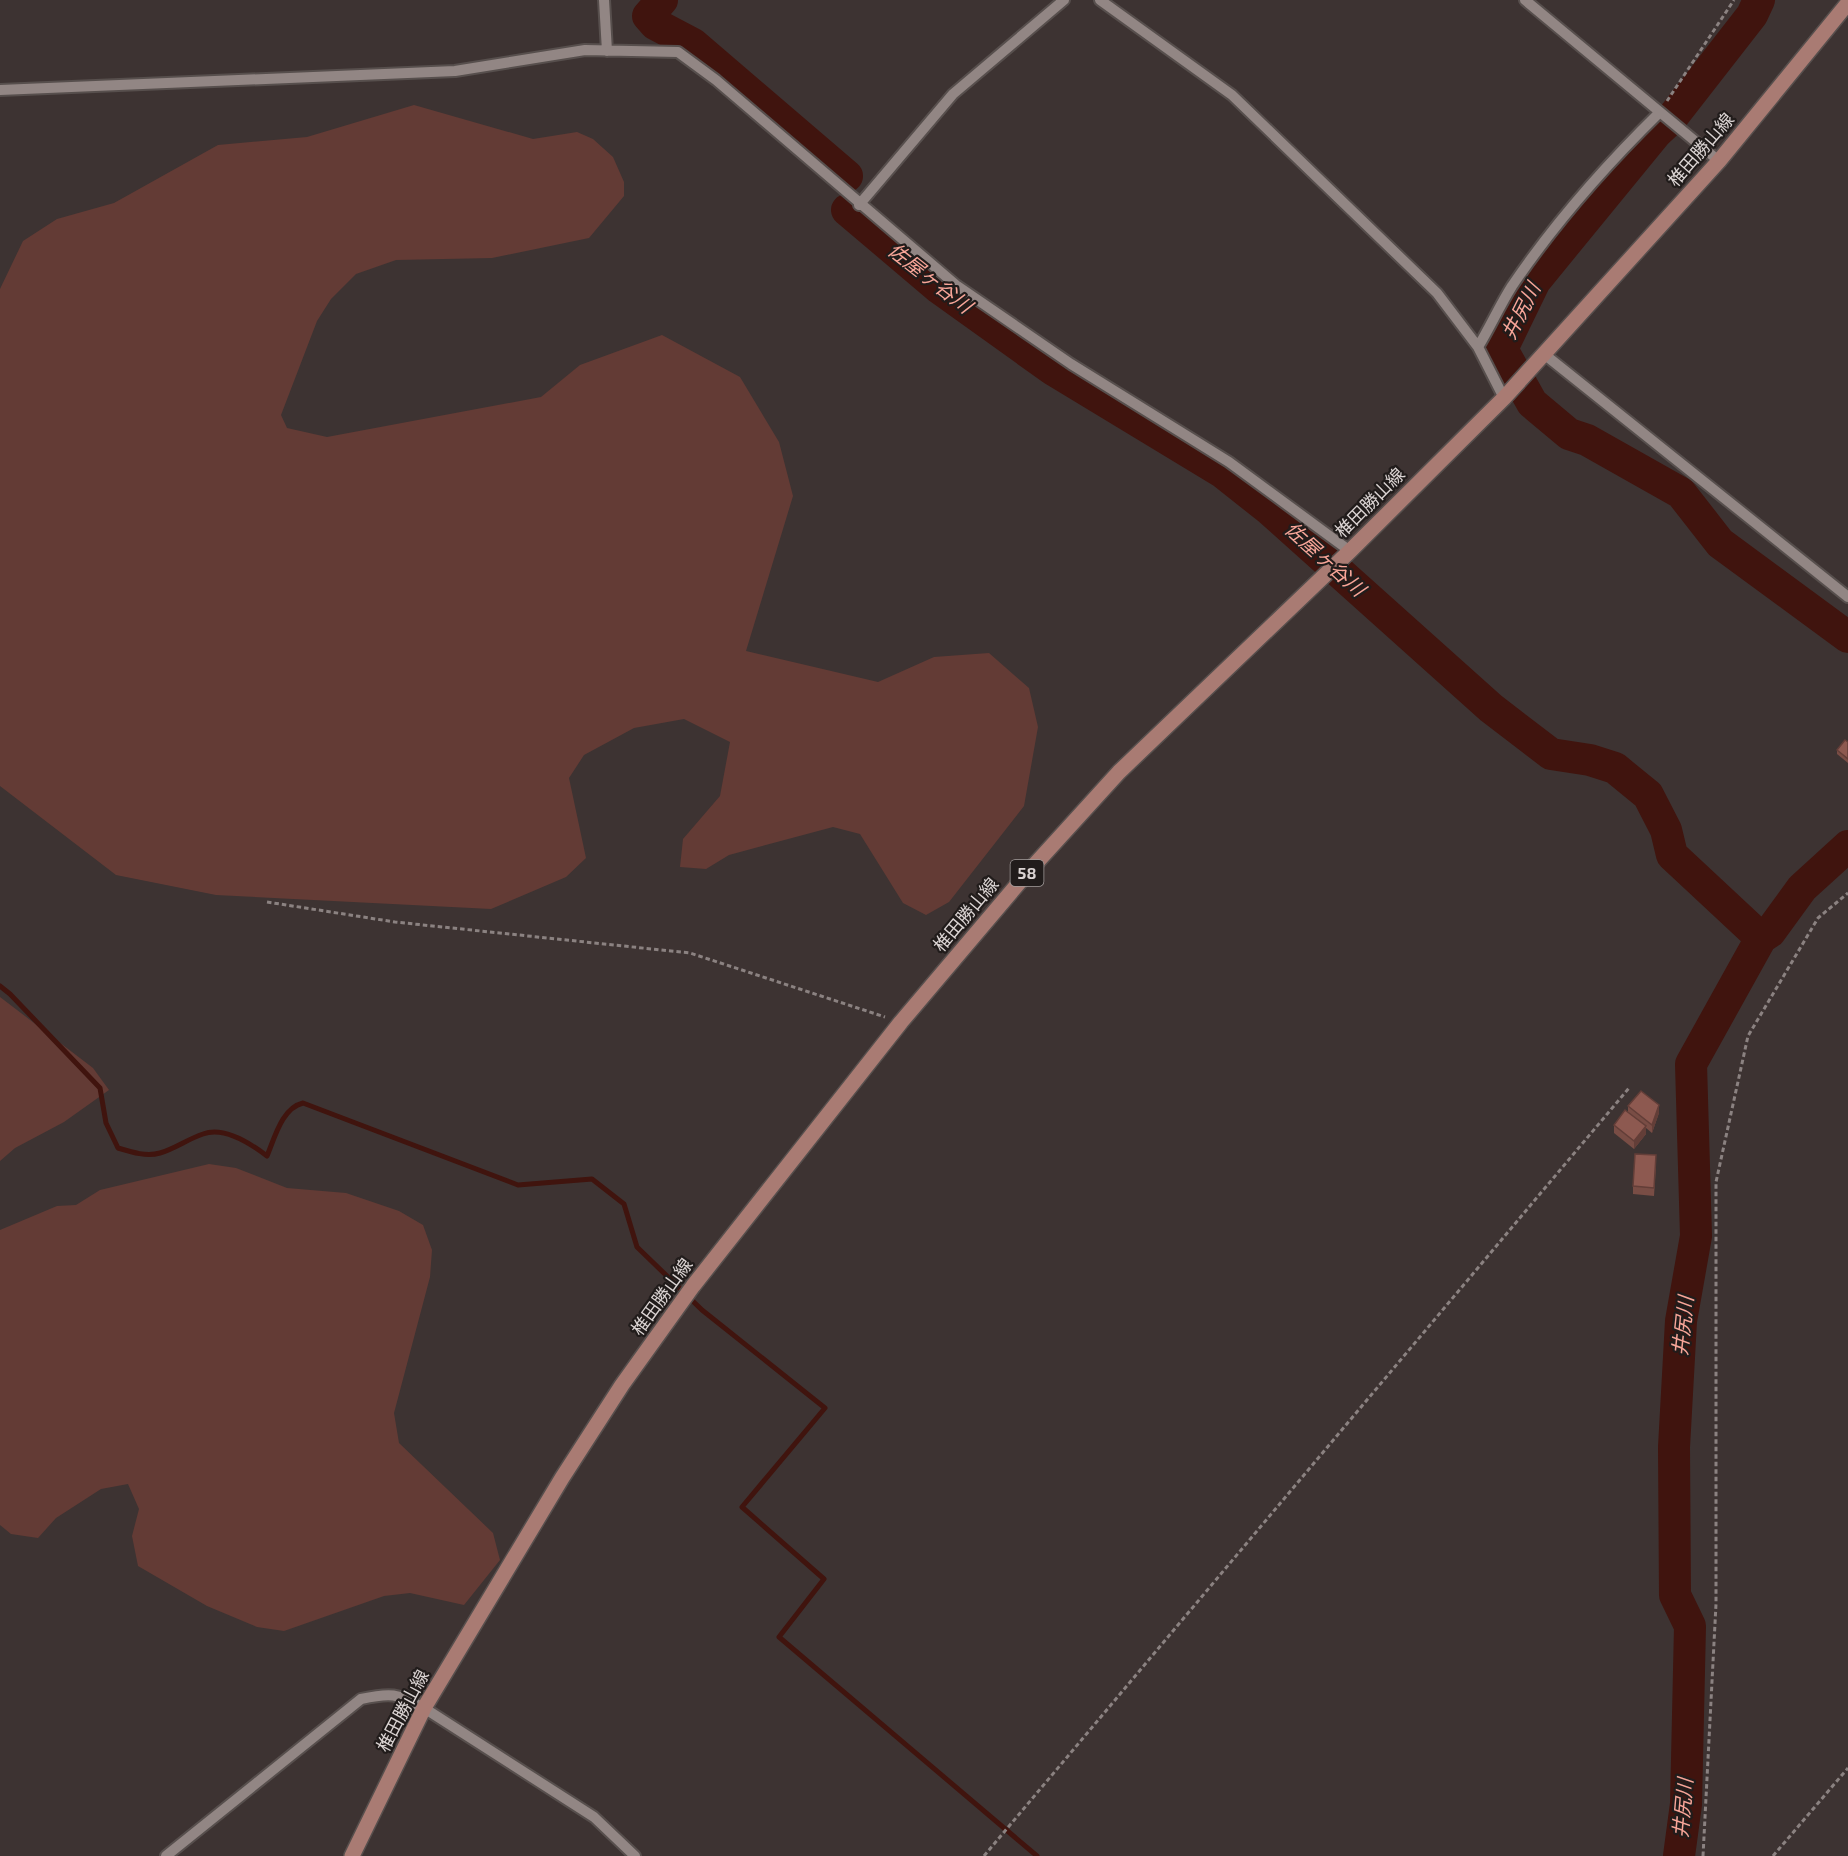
<svg xmlns="http://www.w3.org/2000/svg" width="1848" height="1856" viewBox="0 0 1848 1856" font-family="'Exo 2','Noto Sans JP',sans-serif">
<style>
.green{fill:#633b35}
.lines{fill:none;stroke-linecap:round;stroke-linejoin:round}
.stream{stroke:#40140e;stroke-width:5}
.river{stroke:#40140e;stroke-width:32}
.minor-casing{stroke:#574f4d;stroke-width:14}
.major-casing{stroke:#574f4d;stroke-width:18}
.path{stroke:#8b8281;stroke-width:3;stroke-dasharray:4.5 3;stroke-linecap:butt}
.minor{stroke:#928684;stroke-width:10}
.major{stroke:#a97b73;stroke-width:15}
.wall{fill:#794d45}
.shaded-wall{fill:#633e38}
.building{fill:#8d5950;stroke:#633e38;stroke-width:1.5}
.labels{text-anchor:middle;stroke-width:4.5;stroke-linejoin:round;paint-order:stroke}
.shield{fill:#211c1b;stroke:#a39d9c;stroke-width:1.5}
.shield-label{font-size:16px;font-weight:bold;fill:#dbd4d3}
.street-label{font-size:18px;fill:#dbd4d3;stroke:#211c1b}
.water-label{font-size:20px;font-style:italic;fill:#f8a598;stroke:#211c1b}
</style>
<rect width="100%" height="100%" fill="#3d3332"/>
<!-- green -->
<path class="green" d="M414,105L533,139L577,132L593,139L613,157L624,182V196L589,238L492,258L396,260L356,274L331,299L317,321L281,415L287,428L327,437L541,397L580,365L662,335L740,377L779,442L793,496L746,651L878,682L934,657L989,653L1029,688L1038,727L1024,806L949,902L926,915L903,903L860,834L833,827L729,855L706,869L680,867L683,839L720,796L730,742L684,719L634,728L584,755L569,778L586,858L566,877L491,909L216,895L116,875L0,786V289L23,241L57,219L114,203L218,145L307,137Z
M0,997L93,1068L109,1090L64,1122L15,1148L0,1161Z
M209,1164L236,1168L287,1188L346,1193L399,1211L423,1225L432,1250L430,1277L394,1413L399,1443L493,1533L500,1560L464,1605L410,1593L384,1596L284,1631L257,1627L207,1606L138,1566L132,1536L139,1509L128,1484L101,1489L56,1518L38,1538L11,1534L0,1525V1230L57,1206L76,1205L100,1190Z"/>
<g class="lines">
<!-- stream -->
<path class="stream" d="M0,986L10,994L100,1088L106,1123L118,1148C131,1152 146,1157 160,1153C174,1149 188,1139 203,1134C224,1126 250,1143 267,1156C275,1137 282,1108 303,1103L518,1185L592,1179L624,1204L637,1247L702,1310L825,1408L742,1507L824,1579L779,1637L1037,1856"/>
<!-- river -->
<path class="river" d="M662,0L648,16L655,24L693,44L847,176
M1759,0L1752,15L1671,119L1656,133L1535,281L1502,349L1532,403L1569,434L1587,440L1681,493L1720,543L1848,637
M847,210L939,288L1052,369L1222,472L1270,510L1491,708L1551,754L1590,760L1615,768L1648,795L1666,830L1672,855L1761,938
M1679,1856L1686,1804L1690,1626L1675,1595L1674,1447L1681,1321L1696,1236L1691,1064L1761,938L1770,932L1802,888L1848,846"/>
<defs>
<path id="minor" d="M604,0L607,51
M1100,0L1232,95L1437,293L1478,347L1504,398
M1525,0L1719,161
M0,90L455,71L585,50L678,52L716,80L956,285L1071,364L1229,462L1350,551
M859,205L953,94L1064,0
M1478,347C1490,327 1500,305 1512,286C1554,224 1606,165 1659,113
M1544,354L1848,597
M166,1856L361,1699C393,1692 396,1694 424,1708L594,1817L635,1856"/>
<path id="major" d="M352,1856L424,1708L562,1478L622,1385L693,1286L901,1022L1028,872L1119,772L1350,551L1504,398L1719,161L1848,3"/>
</defs>
<!-- minor casing -->
<use href="#minor" class="minor-casing"/>
<!-- major casing -->
<use href="#major" class="major-casing"/>
<!-- path -->
<path class="path" d="M1667,101L1734,0
M267,902L395,922L690,953L885,1017
M984,1856L1629,1088
M1703,1856L1716,1604V1182L1748,1036L1818,918L1848,893
M1773,1856L1848,1768"/>
<!-- minor -->
<use href="#minor" class="minor"/>
<!-- major -->
<use href="#major" class="major"/>
</g>
<!-- wall -->
<path class="wall" d="M1848,742V763L1837,754V750Z
M1628,1106L1659,1113L1652,1133L1646,1128V1134L1634,1149L1614,1133V1125L1628,1112Z
M1656,1164L1654,1196L1633,1194V1186Z"/>
<!-- shaded-wall -->
<path class="shaded-wall" d="M1659,1105V1113L1652,1133V1125Z
M1646,1126V1134L1634,1149V1141Z"/>
<!-- building -->
<path class="building" d="M1845,740L1848,742V759L1837,750Z
M1641,1091L1659,1105L1652,1125L1628,1106Z
M1625,1110L1646,1126L1634,1141L1614,1125Z
M1635,1154L1656,1155L1654,1188L1633,1186Z"/>
<g class="labels">
<!-- shield labels -->
<rect class="shield" x="1010.5" y="860" width="33" height="26" rx="4.5"/>
<g class="shield-label">
<text x="1027" y="879">58</text>
</g>
<!-- street labels -->
<g class="street-label">
<text transform="translate(1701 150) rotate(-49)" y="6">椎田勝山線</text>
<text transform="translate(1370 503) rotate(-45)" y="6">椎田勝山線</text>
<text transform="translate(966 915) rotate(-50)" y="6">椎田勝山線</text>
<text transform="translate(662 1297) rotate(-54)" y="6">椎田勝山線</text>
<text transform="translate(403 1711) rotate(-62)" y="6">椎田勝山線</text>
</g>
<!-- water labels -->
<g class="water-label">
<text transform="translate(930 278) rotate(38)" y="7">佐屋ヶ谷川</text>
<text transform="translate(1521 311) rotate(-63)" y="7">井尻川</text>
<text transform="translate(1325 559) rotate(42)" y="7">佐屋ヶ谷川</text>
<text transform="translate(1683 1326) rotate(-84)" y="7">井尻川</text>
<text transform="translate(1683 1808) rotate(-85)" y="7">井尻川</text>
</g>
</g>
</svg>
